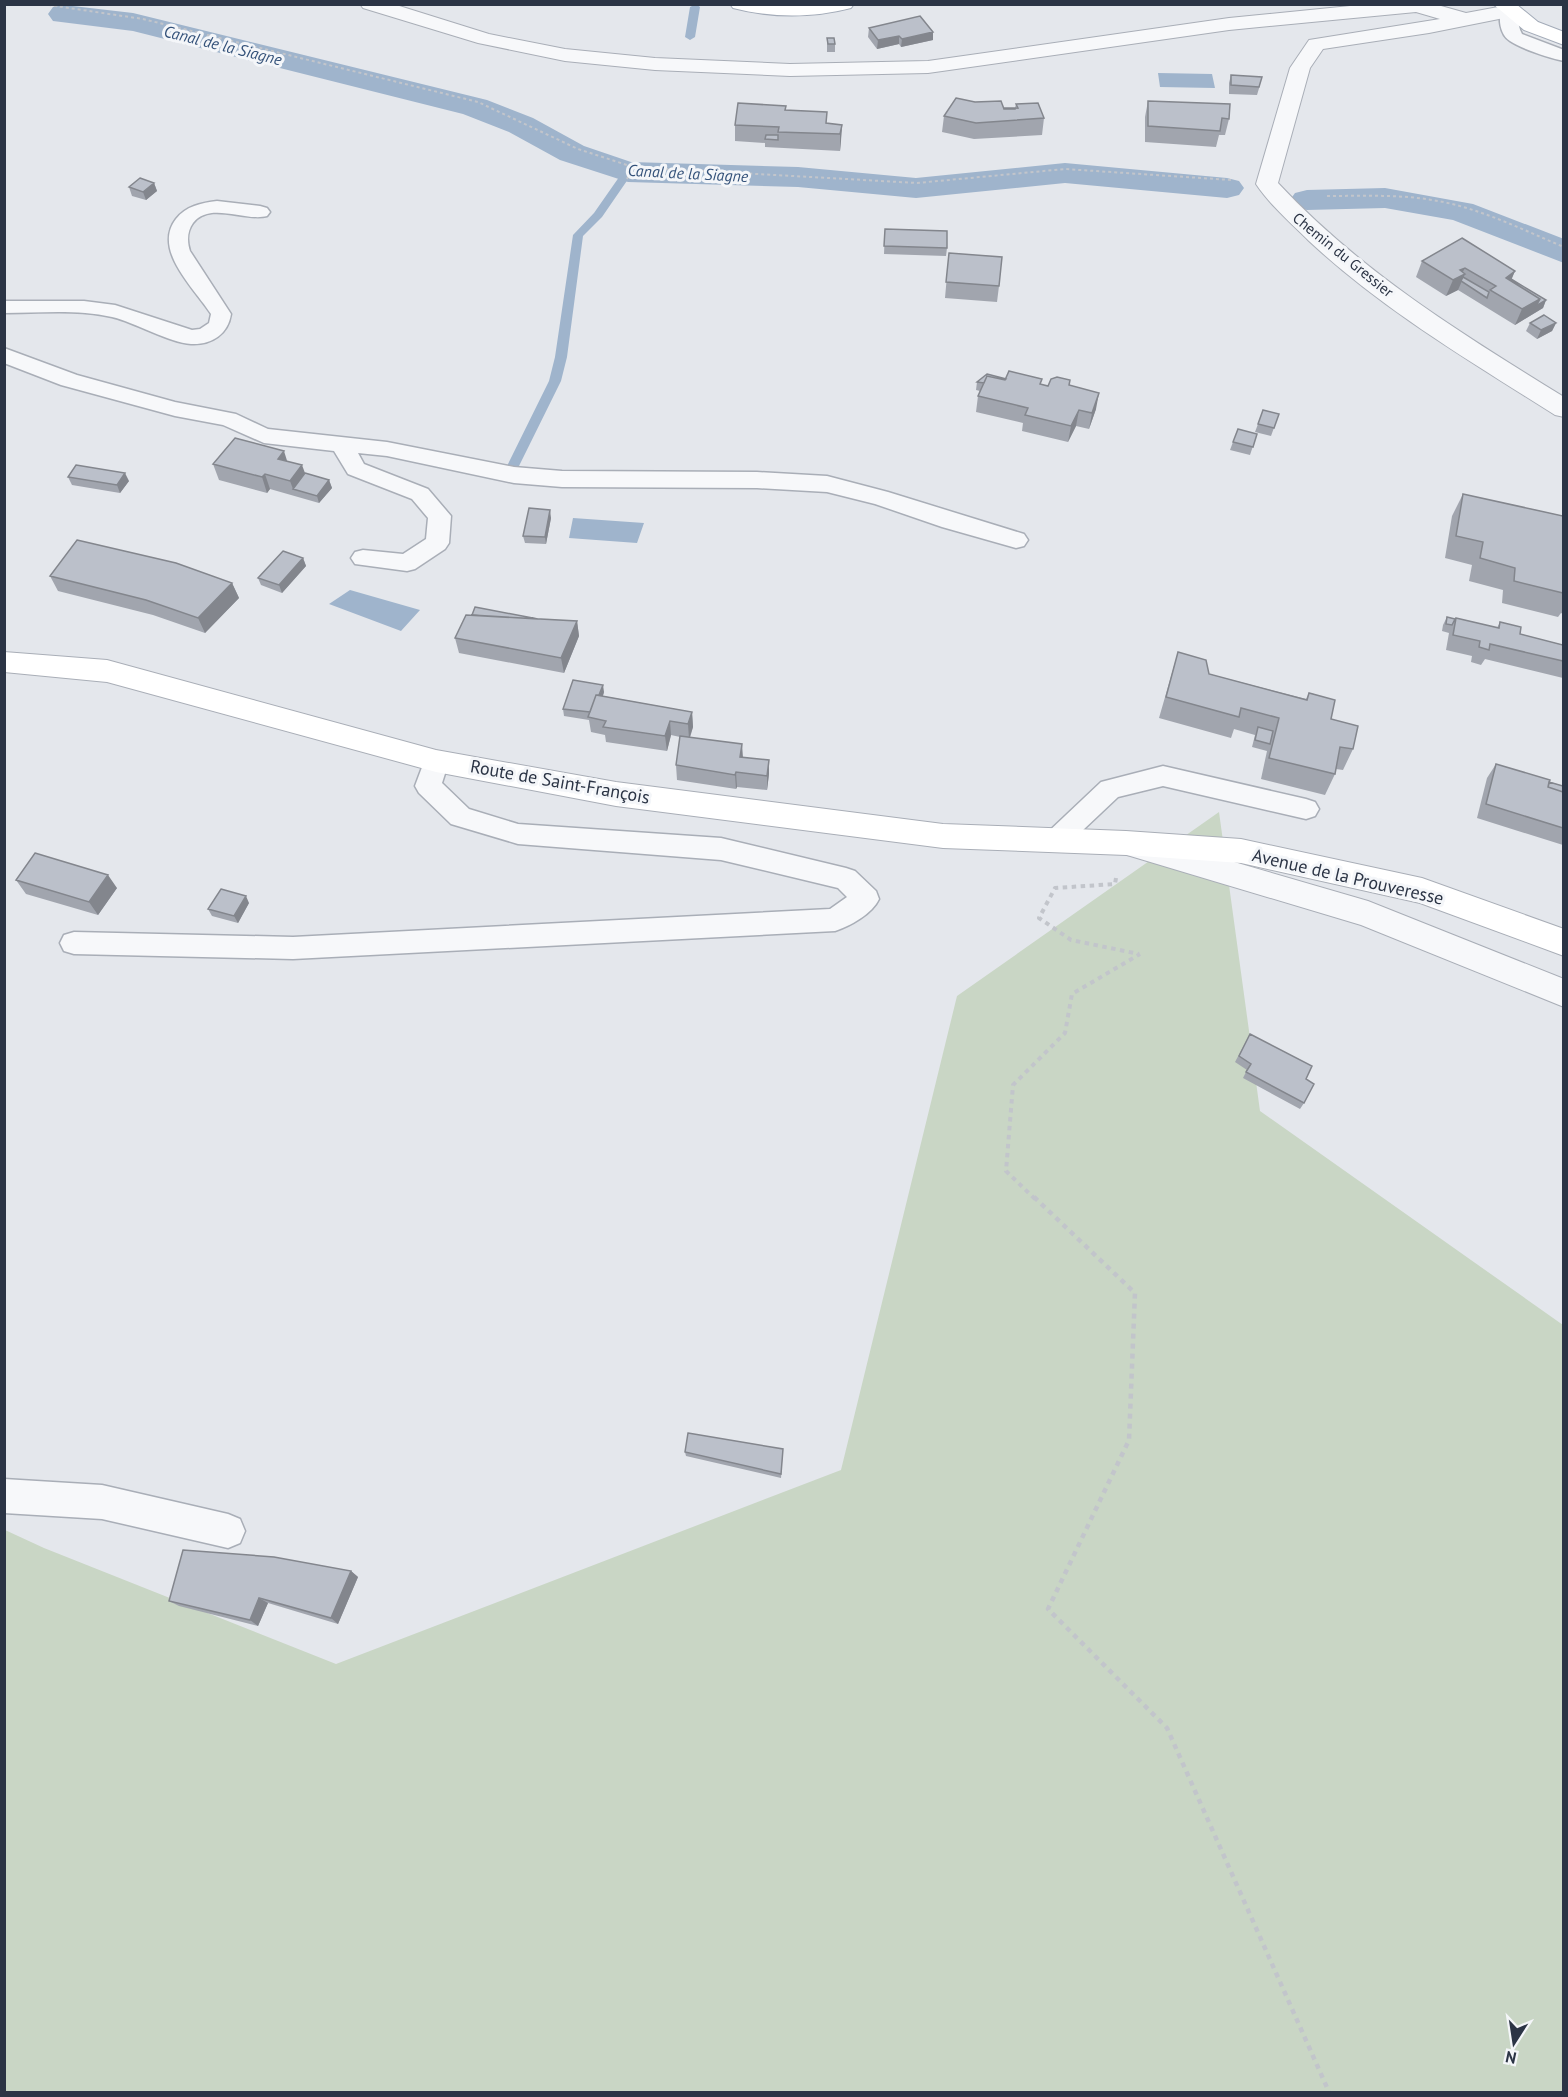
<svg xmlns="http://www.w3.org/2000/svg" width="1568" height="2097" viewBox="0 0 1568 2097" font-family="'PT Sans',sans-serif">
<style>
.green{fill:#c9d6c5}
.water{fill:#9fb4cc}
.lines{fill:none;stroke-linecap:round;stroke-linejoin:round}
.stream{fill:#9fb4cc;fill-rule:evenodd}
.canal{fill:#9fb4cc;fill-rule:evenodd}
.service-casing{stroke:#a9aeb7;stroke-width:3}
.minor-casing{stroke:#a9aeb7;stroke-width:2}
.secondary-casing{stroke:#a9aeb7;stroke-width:2}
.primary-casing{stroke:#a3abb8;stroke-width:2}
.path-far2{stroke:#c2c5cb;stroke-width:2;stroke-dasharray:3 3;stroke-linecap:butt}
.path-far1{stroke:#c2c5cb;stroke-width:4;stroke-dasharray:4.5 4.5;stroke-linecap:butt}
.path{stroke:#c2c5cb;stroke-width:4.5;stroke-dasharray:5 5;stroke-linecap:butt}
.service{fill:#f7f8fa;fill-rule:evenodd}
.minor{fill:#f7f8fa;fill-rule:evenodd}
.secondary{fill:#fff;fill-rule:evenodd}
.primary{fill:#fff;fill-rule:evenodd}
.wall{fill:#a1a5ae}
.shaded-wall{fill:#83868d}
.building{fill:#bbc0ca;stroke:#83868d;stroke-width:1.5}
.labels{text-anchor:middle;stroke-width:6;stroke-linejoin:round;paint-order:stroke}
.far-street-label{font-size:15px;fill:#2b3445;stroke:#f4f6f9}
.far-water-label{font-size:16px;font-style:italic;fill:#34527a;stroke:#f4f6f9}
.street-label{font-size:18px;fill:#2b3445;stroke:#f4f6f9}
</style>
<rect width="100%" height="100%" fill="#e4e7ec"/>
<!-- green -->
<path class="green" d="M1219,812L1260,1111L1563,1325V2092H5V1530L44,1548L336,1664L841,1470L957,996Z"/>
<!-- water -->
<path class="water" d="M1158,73L1212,74L1215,88L1160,87Z
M573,518L644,523L637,543L569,538Z
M350,590L420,610L401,631L329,604Z"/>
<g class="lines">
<!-- stream -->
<path class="stream" d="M696,4L700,7L695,37L690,40L685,37L690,7Z
M624,170L633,172L602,217L583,236L567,357L561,381L519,466L513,470L509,469L507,466L549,381L555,357L573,235L594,213Z"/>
<!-- canal -->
<path class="canal" d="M64,5L133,13L487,100L533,118L584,146L631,162L798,167L916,178L1065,163L1227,178L1239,181L1244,188L1239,195L1227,198L1065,183L916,198L798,187L628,182L560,160L509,132L463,114L133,31L53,21L48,14L53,7Z
M1385,188L1473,204L1564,239V263L1453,220L1385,208L1307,210L1295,207L1290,200L1295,193L1307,190Z"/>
<defs>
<path id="service" d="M1509,6L1515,7C1520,14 1516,23 1522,34L1564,50V61C1549,58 1522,49 1510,41C1500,35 1497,17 1503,7Z
M217,201L260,206L267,208L270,212L267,216C245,222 210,201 193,223C187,231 187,242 190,251L231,314C228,334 212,345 191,344C170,343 134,322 112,317C77,309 39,313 4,313V301H84L115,305L192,330L200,329L209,323L211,314C195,289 152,250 176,219C186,206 201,203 217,201Z
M4,348L77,375L175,402L236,414L268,429L387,442L514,467L562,471L757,472L827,476L888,492L1024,534L1028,540L1024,546L1016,548L942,527L875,504L827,492L757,488L562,487L514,483L387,456L358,453L364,464L428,489L451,516L449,543L445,549L415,569L407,571L355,564L351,558L355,552L363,550L403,554L426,539L428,518L412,499L348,474L334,451L264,443L223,425L175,416L61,385L4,363Z
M436,751L445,754L449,761L442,783L469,809L518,824L721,838L846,868L855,871L876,891L879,899C872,914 850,926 835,931L293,959L74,954L64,951L60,943L64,935L74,932L293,937L830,909L847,897L838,888L721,860L518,844L451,824L419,793L415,786L427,754Z
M1163,766L1306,799L1315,802L1319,809L1315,816L1306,819L1163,786L1118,797L1065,847L1056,850L1047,847L1043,840L1047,833L1101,782Z
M4,1479L102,1485L228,1514L240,1519L245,1531L240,1543L228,1548L102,1519L4,1513Z"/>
<path id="minor" d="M360,4H393L489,34L565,49L655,58L790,64L928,61L1229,18L1370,4H1434L1466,13L1509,5L1516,7L1519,11L1516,15L1509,17L1429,33L1323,49L1310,68L1278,183C1361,272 1462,334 1564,397V417L1555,415C1470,361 1383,310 1309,241C1291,223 1270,205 1256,184L1290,68L1309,40L1440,19L1416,12L1229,30L928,73L790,76L655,70L565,61L478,43L363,8Z
M1138,834L1368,901L1564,979V1007L1361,925L1127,855L1123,846L1127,837Z"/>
<path id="secondary" d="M4,652L107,660L436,750L616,782L943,824L1126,831L1241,839L1422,878L1564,929V956L1420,903L1241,863L1126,855L943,848L616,806L436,772L107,682L4,672Z"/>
<path id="primary" d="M730,4H854L851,8C813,18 771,18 733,8Z
M1493,4H1516L1538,22L1564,32V45L1524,30Z"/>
</defs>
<!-- service casing -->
<use href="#service" class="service-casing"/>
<!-- minor casing -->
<use href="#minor" class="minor-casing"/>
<!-- secondary casing -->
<use href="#secondary" class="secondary-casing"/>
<!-- primary casing -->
<use href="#primary" class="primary-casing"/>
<!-- path-far2 -->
<path class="path-far2" d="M42,4L143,19L478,102L578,149L633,167L917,183L1065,169L1231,180
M627,179L633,167
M1327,196C1364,196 1401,194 1438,201C1482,209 1523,230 1564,247"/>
<!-- path-far1 -->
<path class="path-far1" d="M1116,878L1115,884L1055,888L1039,918L1071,940L1139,954
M1035,1199L1006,1171L1013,1085L1065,1033L1072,994L1140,954"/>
<!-- path -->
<path class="path" d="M1034,1197L1135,1293L1129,1440L1048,1609L1167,1728L1329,2092"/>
<!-- service -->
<use href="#service" class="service"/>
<!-- minor -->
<use href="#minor" class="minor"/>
<!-- secondary -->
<use href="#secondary" class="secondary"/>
<!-- primary -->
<use href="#primary" class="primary"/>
</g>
<!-- wall -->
<path class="wall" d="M869,28L933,40L901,47L899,44L877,49L868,37Z
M827,38L835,44V52H827Z
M1231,75L1260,85L1257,95L1229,94V83Z
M1148,101L1229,119L1225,135H1219L1216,147L1145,142V117Z
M1016,104L1044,118L1042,135L974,139L942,132L944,116L1015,108Z
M786,106V110L827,124L842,125L840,151L765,147V143L735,141V125Z
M154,183L157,191L146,200L132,196L129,187Z
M885,229L947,248L946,256L884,254Z
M949,253L999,286L997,302L945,298Z
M1422,261L1515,271L1511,279L1546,300L1543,308L1515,325L1458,290L1446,296L1416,277Z
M1530,323H1556L1552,331L1537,339L1526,331Z
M1006,379L1048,386L1069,385L1096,409L1089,429L1076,426L1068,442L1022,431L1023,423L976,412L978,396L980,391L976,390L977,382Z
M1279,414L1271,436L1255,432L1258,424Z
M1257,434L1250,455L1230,450L1233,442Z
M287,461L305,473L329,480L332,488L319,503L270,489L267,493L219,480L213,464Z
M68,477L129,481L120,493L72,485Z
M1463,494L1563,516V614L1561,613L1558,617L1502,603L1503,590L1469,581L1472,565L1445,558L1452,516Z
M551,518L546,544L525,543L523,536Z
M303,558L306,566L282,593L261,585L258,578Z
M50,576L232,583L239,598L205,633L153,615L58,591Z
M1447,617L1497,628L1500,622L1520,634L1563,645V678L1485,659L1481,665L1471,662L1472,656L1446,650L1449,633L1442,631L1443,625Z
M538,619L577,621L579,636L564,673L459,653L455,638Z
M1178,652L1209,674L1306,699L1309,693L1331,719L1353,749L1343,770L1336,769L1335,774L1325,795L1261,779L1267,751L1252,747L1255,735L1234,729L1231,738L1159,718Z
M604,692L603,696L692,712L693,727L690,738L743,757L769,774L767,790L737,787L736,789L677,780L676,765L680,737L671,735L667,751L606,742L605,735L591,732L589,720L564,716L563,709Z
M1496,764L1563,786V845L1477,818L1487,778Z
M16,880L117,888L98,915L26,894Z
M249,903L238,923L212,916L208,909Z
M1250,1034L1306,1079L1304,1103L1300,1109L1243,1078L1247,1070L1235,1062Z
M783,1449L781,1478L686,1456L685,1452Z
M351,1571L358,1577L338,1624L268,1603L258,1626L179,1606L169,1601Z"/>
<!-- shaded-wall -->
<path class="shaded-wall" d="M933,32V40L901,47L902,39Z
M899,36V44L877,49L878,40Z
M842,125L841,141L840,151V134Z
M154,183L157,191L146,200L143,192Z
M1465,268L1461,275L1465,274L1458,290L1446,296L1453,280L1460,270Z
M1515,271L1508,288L1506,278Z
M1540,299L1546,300L1543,308L1515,325L1522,309Z
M1556,323L1552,331L1537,339L1541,330Z
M1099,393L1096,409L1089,429L1092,413Z
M1079,410L1076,426L1068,442L1071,426Z
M284,451L289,467L278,459Z
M302,465L308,481L293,489L290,481Z
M125,473L129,481L120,493L117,485Z
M265,474L270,489L267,493L262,477Z
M329,480L332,488L319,503L317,496Z
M550,510L551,518L546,544L545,537Z
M303,558L306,566L282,593L279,585Z
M232,583L239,598L205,633L198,618Z
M577,621L579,636L564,673L561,658Z
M603,685L604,692L595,719L593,713Z
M692,712L693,727L689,739L688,724Z
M670,721L671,735L667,751L665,736Z
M742,744L743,758L740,757Z
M769,760V774L767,790V776Z
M736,772L737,787L736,789L735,775Z
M108,875L117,888L98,915L89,902Z
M246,896L249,903L238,923L234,916Z
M351,1571L358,1577L338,1624L331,1618Z
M259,1598L268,1603L258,1626L250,1620Z"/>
<!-- building -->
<path class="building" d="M920,16L933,32L902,39L899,36L878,40L869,28Z
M827,38H834L835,44H828Z
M1231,75L1262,77L1259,87L1231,85Z
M956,98L975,102L1001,101L1004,109L1018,108L1016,104L1038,103L1044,118L976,123L944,116Z
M1148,101L1230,104L1229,119L1222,118L1220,131L1148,126Z
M738,103L786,106L785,110L827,112L826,123L842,125L840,134L778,132L779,127L735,125Z
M1004,108H1015V109H1004Z
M766,135H778V140L765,139Z
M140,178L154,183L143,192L129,187Z
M885,229L947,231V248L884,246Z
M1462,238L1515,271L1506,278L1540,299L1522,309L1490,290L1496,286L1465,268L1460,270L1465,274L1453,280L1422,261Z
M949,253L1002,257L999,286L946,282Z
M1463,277L1489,292L1487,298L1461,281Z
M1511,279L1546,300L1536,306L1540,299L1510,280Z
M1544,315L1556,323L1541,330L1530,323Z
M1009,371L1042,379L1040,384L1048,386L1051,379L1057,377L1070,380L1069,385L1099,393L1092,413L1079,410L1071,426L1025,415L1028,408L978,396L987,376L1005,380Z
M987,374L1006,379L1005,380L987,376L984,383L977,382Z
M1263,410L1279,414L1274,428L1258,424Z
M1238,429L1257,434L1253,447L1233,442Z
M235,438L284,451L278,459L302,465L290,481L265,474L262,477L213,464Z
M76,465L125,473L117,485L68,477Z
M305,473L329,480L317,496L293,489Z
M1463,494L1563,516V593L1514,581L1515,568L1480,558L1483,542L1456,536Z
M529,508L550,510L545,537L523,536Z
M77,540L176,563L232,583L198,618L146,600L50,576Z
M283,551L303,558L279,585L258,578Z
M475,607L538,619L472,615Z
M466,615L577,621L561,658L455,638Z
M1447,617L1455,619L1452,625L1446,624Z
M1456,618L1499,628L1500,622L1521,627L1520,634L1563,645V661L1490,644L1489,650L1479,647L1480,641L1453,635Z
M1178,652L1206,660L1209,674L1307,700L1309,693L1335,700L1331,719L1358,726L1353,749L1340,747L1335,774L1269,758L1279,718L1241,708L1239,717L1166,697Z
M573,680L603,685L599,695H596L590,712L563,709Z
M596,695L692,712L688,724L670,721L665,736L603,727L606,721L588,717Z
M1258,727L1273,731L1270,744L1255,740Z
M680,736L742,744L740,757L769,760L767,776L736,772L735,775L676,765Z
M1496,764L1550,780L1548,787L1563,792V828L1486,804Z
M1549,782L1563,786V792L1548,787Z
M35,853L108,875L89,902L16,880Z
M221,889L246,896L234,916L208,909Z
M1250,1034L1312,1066L1306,1079L1314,1084L1304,1103L1246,1072L1251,1064L1239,1056Z
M688,1433L783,1449L781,1474L685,1452Z
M183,1550L274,1557L351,1571L331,1618L259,1598L250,1620L169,1601Z"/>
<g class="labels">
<!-- far-street labels -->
<g class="far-street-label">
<text transform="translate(1343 255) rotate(39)" y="5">Chemin du Gressier</text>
</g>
<!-- far-water labels -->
<g class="far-water-label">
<text transform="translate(223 45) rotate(14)" y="6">Canal de la Siagne</text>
<text transform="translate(688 173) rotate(3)" y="6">Canal de la Siagne</text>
</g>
<!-- street labels -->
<g class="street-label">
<text transform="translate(560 782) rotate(10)" y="6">Route de Saint-François</text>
<text transform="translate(1348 877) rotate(13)" y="6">Avenue de la Prouveresse</text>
</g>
</g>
<!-- border -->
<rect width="1568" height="2097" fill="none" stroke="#2b3445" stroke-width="12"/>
<!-- north arrow -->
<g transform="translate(1514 2043) rotate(192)" stroke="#f4f6f9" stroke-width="4.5" paint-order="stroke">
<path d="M0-4.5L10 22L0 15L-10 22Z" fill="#2b3445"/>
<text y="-9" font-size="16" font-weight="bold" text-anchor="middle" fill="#2b3445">N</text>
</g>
</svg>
